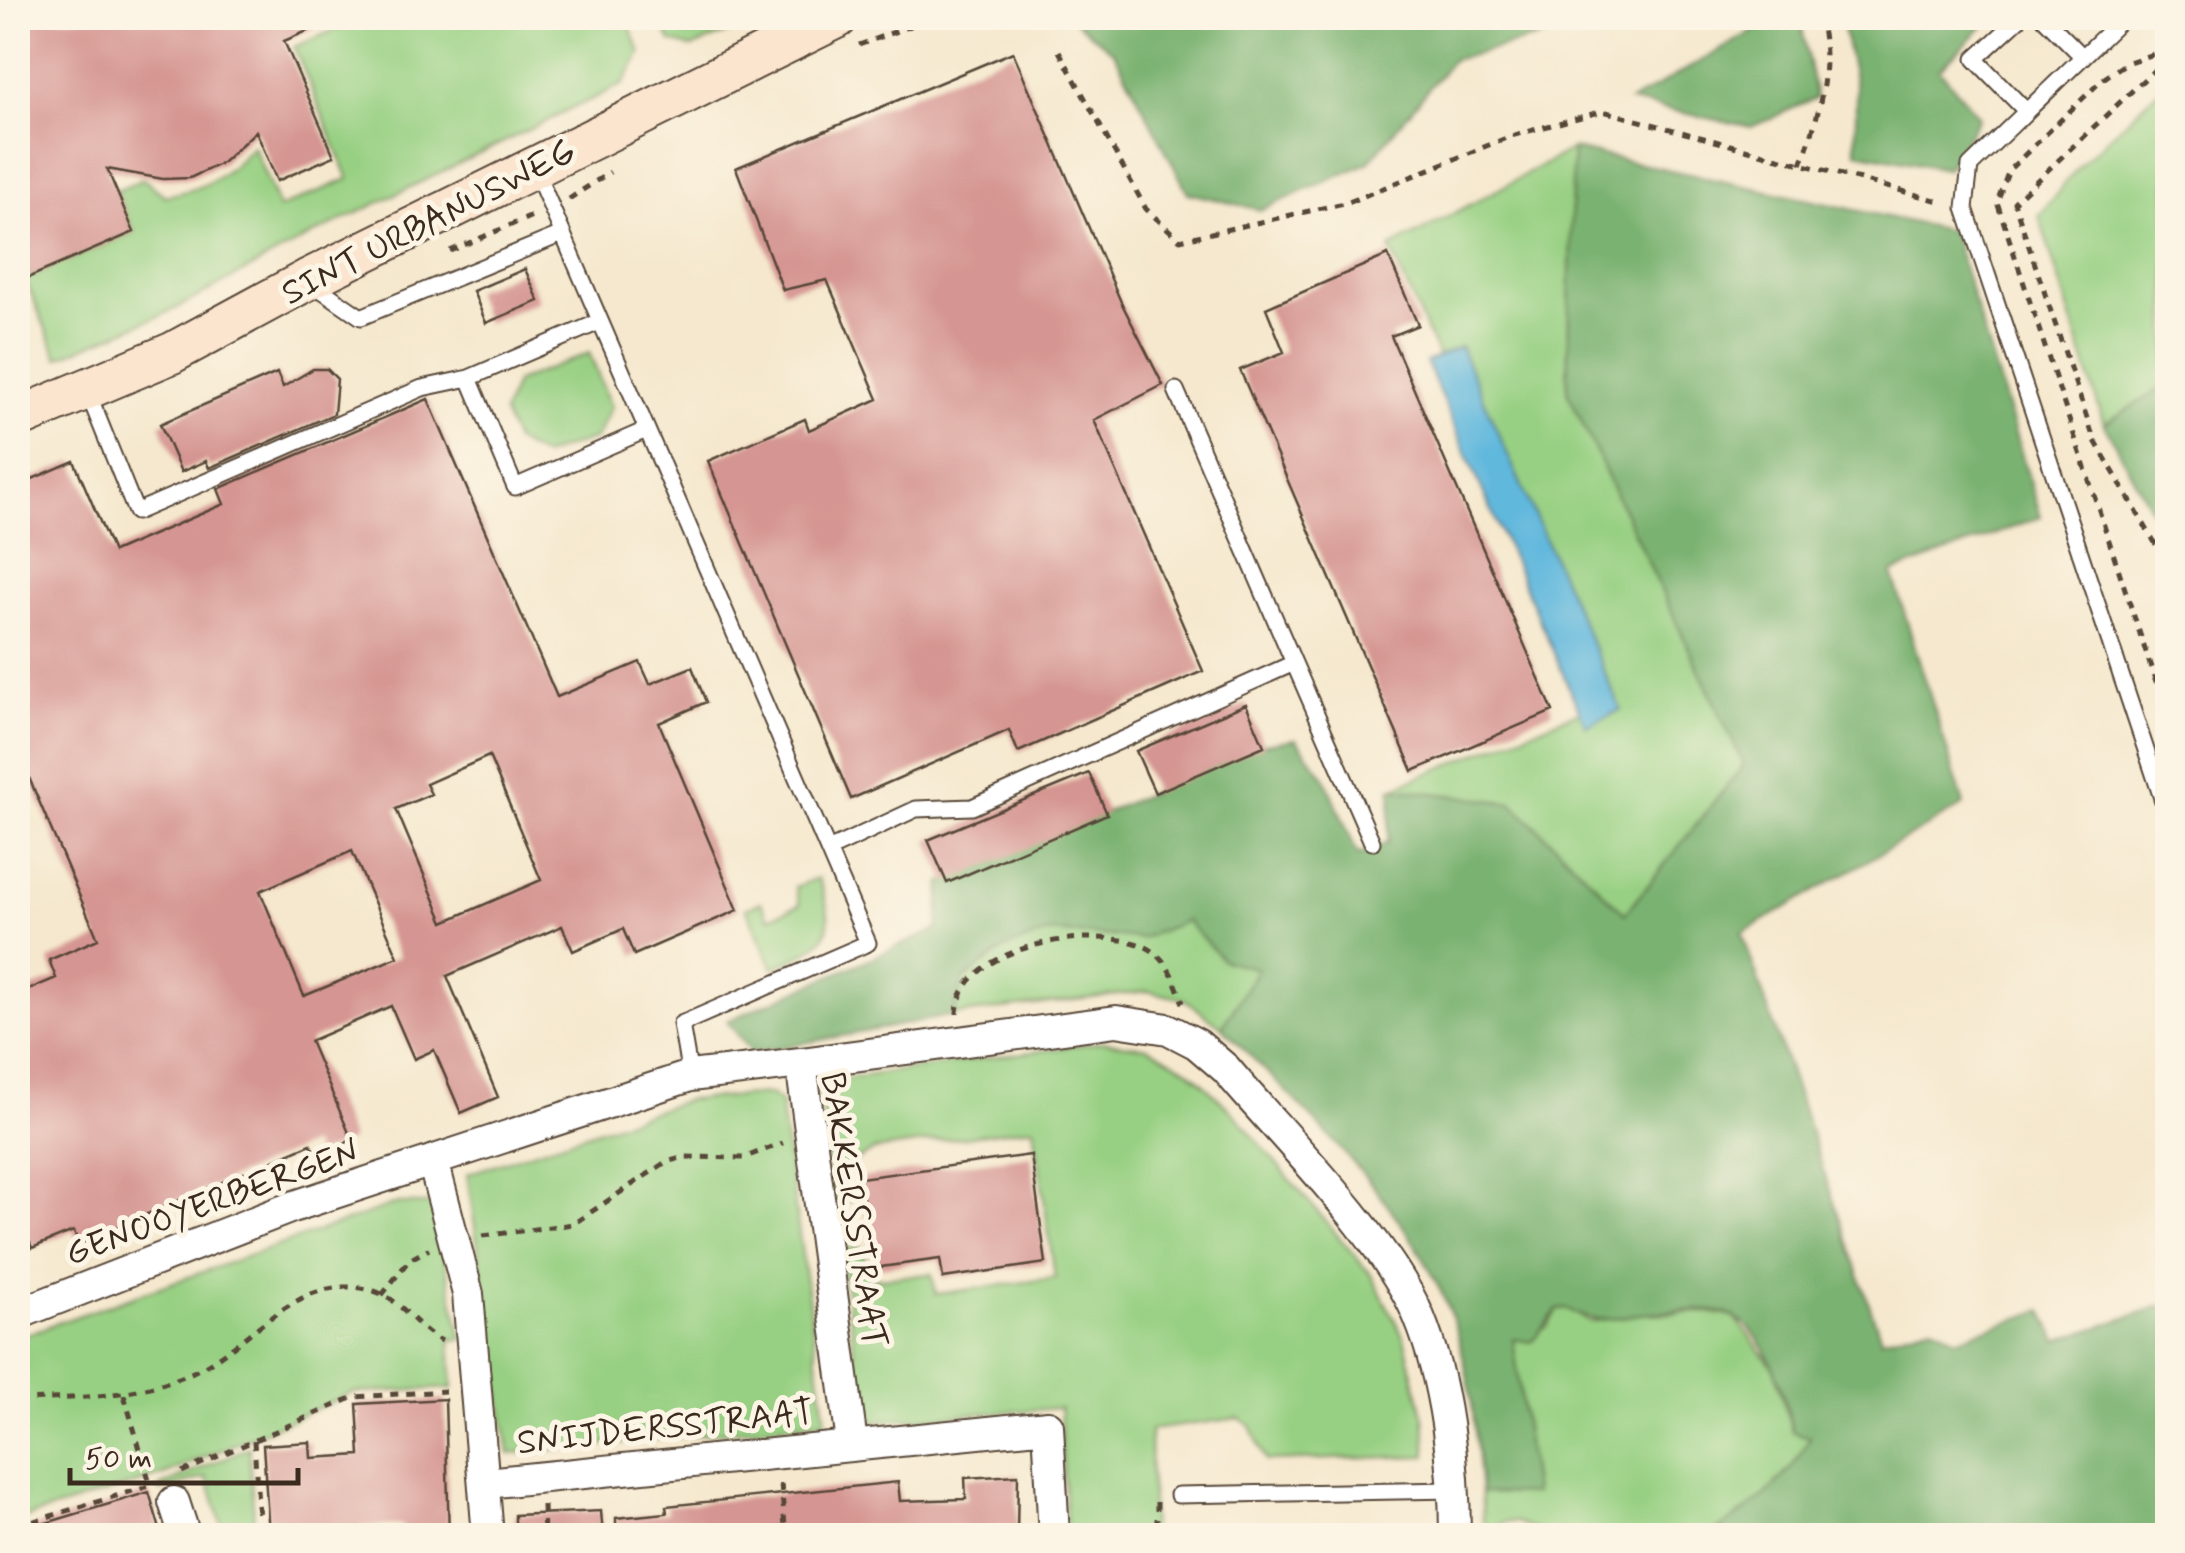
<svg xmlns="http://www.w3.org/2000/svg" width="2185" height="1553" viewBox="0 0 2185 1553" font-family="Mynerve,sans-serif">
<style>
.green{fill:#98d083;stroke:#6a7d50;stroke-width:2.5}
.forest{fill:#7ab271;stroke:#5a6e48;stroke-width:2.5}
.water{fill:#60b8dd;stroke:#4e717e;stroke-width:2.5}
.building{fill:#d59592;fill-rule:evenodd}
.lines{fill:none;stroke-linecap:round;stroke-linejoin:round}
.lane-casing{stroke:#574638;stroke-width:19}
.street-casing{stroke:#574638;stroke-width:34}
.secondary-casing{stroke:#574638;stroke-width:44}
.path{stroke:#574638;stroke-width:5;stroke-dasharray:8 8;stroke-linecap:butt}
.lane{stroke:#fff;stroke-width:15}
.street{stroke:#fff;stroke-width:30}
.secondary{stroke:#fbe5cf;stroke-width:40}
.labels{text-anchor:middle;stroke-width:10;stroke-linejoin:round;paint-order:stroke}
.street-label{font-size:35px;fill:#3b2a1e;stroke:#fcf5e5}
</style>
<rect width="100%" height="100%" fill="#fcf5e5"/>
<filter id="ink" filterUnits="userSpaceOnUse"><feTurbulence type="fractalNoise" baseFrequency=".01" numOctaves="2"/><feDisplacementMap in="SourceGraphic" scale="20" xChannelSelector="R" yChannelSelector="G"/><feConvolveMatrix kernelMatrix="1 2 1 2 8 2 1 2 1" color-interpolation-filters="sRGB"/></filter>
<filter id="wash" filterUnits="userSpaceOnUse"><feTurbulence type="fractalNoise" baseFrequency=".0048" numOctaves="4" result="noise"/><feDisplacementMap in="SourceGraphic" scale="40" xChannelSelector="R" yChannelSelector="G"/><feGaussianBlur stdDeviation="2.25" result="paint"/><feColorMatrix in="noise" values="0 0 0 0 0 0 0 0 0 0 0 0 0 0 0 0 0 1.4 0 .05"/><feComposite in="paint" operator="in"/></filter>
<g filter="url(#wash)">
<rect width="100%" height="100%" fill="#f5e8ce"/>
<!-- green -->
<path class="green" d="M363,18H626L641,53L623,84L314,234L175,309L58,358L25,279L134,232L116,191L143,179L165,196C206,189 225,177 253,146L279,208L349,179L294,47Z
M660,18H740L745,25L692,48L671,42Z
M2167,82V385L2104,424L2039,216L2079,166Z
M1573,149L1567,391L1744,765L1625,914L1512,803L1392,788L1580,711L1587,726L1461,348L1438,357L1390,248Z
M589,353L611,407L596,438L542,456L515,441L503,413L516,382Z
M818,878C841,939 825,945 773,968L746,908L761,902L769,918L800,905L795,887Z
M1186,921L1223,960L1258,969L1222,1027L1184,999L1147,991L954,1015L963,980L1005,948L1050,932L1142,938Z
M1102,1042L1147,1047L1189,1070L1232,1111L1371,1275L1404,1338L1424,1418L1427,1456L1266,1461L1251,1426L1239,1418L1150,1430L1152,1535H1067L1060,1408L863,1422L841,1248H862L868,1279L932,1274L936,1294L1055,1278L1034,1127L875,1150L845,1167L852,1200L834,1202L820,1090L849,1078Z
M769,1094L780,1102L826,1421L509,1454L467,1174L687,1100Z
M396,1204H432L462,1339L450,1340L453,1388L352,1393L164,1475L18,1520V1337Z
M1566,1308L1590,1322L1640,1314L1707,1312L1735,1317L1775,1370L1792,1432L1811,1436L1800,1458L1757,1504L1709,1535H1550L1516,1522H1505L1484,1533L1481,1493H1534L1512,1339L1547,1327L1557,1310Z
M249,1447L255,1535H225L207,1477L160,1491L159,1487Z"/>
<!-- forest -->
<path class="forest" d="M1071,18H1591L1576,28L1452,60L1368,163L1261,210L1188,193L1114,52Z
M1776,18H1800L1816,98L1751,127L1630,102Z
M1841,18H1992L1939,69L1979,117L1947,169L1856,152V88Z
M1573,149L1952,231L2041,517L1892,573L1964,805L1742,933L1881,1339L1933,1325L1956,1339L2043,1310L2057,1341L2167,1304V1535H1709C1750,1509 1789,1482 1810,1437L1792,1432C1787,1398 1767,1333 1733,1316C1710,1305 1665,1312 1640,1314C1605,1318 1597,1326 1566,1308L1557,1310L1531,1342L1513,1339L1534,1494L1481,1493C1475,1428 1471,1358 1444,1298C1397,1193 1301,1108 1222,1027L1258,969L1223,960L1186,921L1142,938L1050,932L1005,948L963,980L954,1015L752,1053L727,1021L938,929L941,883L1265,744L1296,739L1324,776L1358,855L1388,842L1392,788L1512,803L1625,914L1744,765L1567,391Z
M2167,385V538L2104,424Z"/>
<!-- water -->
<path class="water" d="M1460,347L1621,710L1586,726L1426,362Z"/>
<g id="blocks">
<!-- building -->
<path class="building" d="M18,18H338L284,41L334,156L277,181L256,131L222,163L190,178L163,179L107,169L134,232L25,279L18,262Z
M1013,52L1121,302L1163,385L1094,420L1203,671L1018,752L1009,730L851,799L708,461L805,419L809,430L878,399L827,280L783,290L736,168Z
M1388,255L1418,325L1391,336L1553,711L1413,771L1240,370L1284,352L1266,308Z
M525,269L539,301L486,323L473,291Z
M313,369H327L337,379L334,414L209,468L206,461L181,472L160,424L277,373L283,387Z
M428,399L557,697L640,662L650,684L692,667L706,702L659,723L738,910L634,955L623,929L573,951L562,926L447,976L498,1097L461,1113L434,1050L414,1059L391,1006L310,1041L352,1140L316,1155L311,1144L80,1243L73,1231L32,1248L18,1213V994L56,978L49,960L98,939L18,752V485L74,461L113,552L224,504L218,489ZM489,756L541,880L444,922L396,809L431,794L426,784ZM352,851L398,957L304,996L260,891Z
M1246,704L1264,746L1155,793L1136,751Z
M1089,773L1107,814L947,883L928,840Z
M1031,1155L1046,1263L943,1278L940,1259L873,1268L860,1178Z
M445,1399L449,1536H402V1525L269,1534L263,1445L310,1442L311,1458L360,1455L357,1404Z
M1018,1475L1017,1536H881L880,1529L831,1536H616V1518L667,1513L666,1506L898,1482L900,1501L966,1499L965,1478Z
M149,1492L162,1536H27L26,1529Z
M601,1511L603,1536H515V1515Z"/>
</g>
</g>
<g filter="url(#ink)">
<use href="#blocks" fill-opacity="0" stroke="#574638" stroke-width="2.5"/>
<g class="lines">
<defs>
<path id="lane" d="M2020,18L1975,59L2026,111
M2044,18L2083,57
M2123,18L1970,166L1965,208L2168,816
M534,167L868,943L681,1024L690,1076
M310,282L361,317L562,234
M469,378L515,487L646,430
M1176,390L1294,663
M88,393L136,512L422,388L469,378L599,322
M828,850L916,809L972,807L1294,663L1372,842
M1178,1495L1455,1490"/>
<path id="street" d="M801,1063L1116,1021L1168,1029L1197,1044L1226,1069C1282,1136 1387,1239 1419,1317C1446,1383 1455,1465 1455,1536
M433,1161L468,1294L488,1536
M18,1314L295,1206L690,1076L801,1063L852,1443
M486,1483L1048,1426L1054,1536
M174,1502L185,1536"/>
<path id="secondary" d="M18,418L172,353L307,280L837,18"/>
</defs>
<!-- lane casing -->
<use href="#lane" class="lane-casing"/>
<!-- street casing -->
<use href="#street" class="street-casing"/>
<!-- secondary casing -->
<use href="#secondary" class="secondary-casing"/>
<!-- path -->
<path class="path" d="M859,45L932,18
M2168,49L2126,63L2103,79L2009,170L1997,202L2168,719
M1059,51L1146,209L1180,240L1349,202L1511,136L1603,111L1943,202
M2168,57L2014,202L2094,439L2168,565
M1801,164C1818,121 1834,63 1819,18
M569,199L610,172
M450,251L532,216
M2168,603V645
M957,1014C959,944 1096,924 1146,947C1168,958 1175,982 1183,1003
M483,1236L573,1224L666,1162L685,1157L743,1158L783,1143
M382,1295L409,1260L429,1249
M124,1395L150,1483
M18,1400C77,1398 128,1398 184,1376C250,1350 295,1268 374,1291C403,1300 416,1329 442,1341
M254,1441L260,1536
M182,1472L354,1397L445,1391
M781,1484L786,1536
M1157,1502V1536
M543,1505L544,1536
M18,1526L149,1486"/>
<!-- lane -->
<use href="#lane" class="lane"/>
<!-- street -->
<use href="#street" class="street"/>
<!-- secondary -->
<use href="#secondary" class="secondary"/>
</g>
</g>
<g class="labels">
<!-- street labels -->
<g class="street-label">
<text transform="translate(428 221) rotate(-27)" y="12">SINT URBANUSWEG</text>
<text transform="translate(212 1201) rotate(-20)" y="12">GENOOYERBERGEN</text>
<text transform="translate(855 1210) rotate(81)" y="12">BAKKERSSTRAAT</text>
<text transform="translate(665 1426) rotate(-6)" y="12">SNIJDERSSTRAAT</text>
</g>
</g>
<!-- margin -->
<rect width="2185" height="1553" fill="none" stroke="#fcf5e5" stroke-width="60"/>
<!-- scale -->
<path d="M70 1468v15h228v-15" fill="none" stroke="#3b2a1e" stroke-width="5"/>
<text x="85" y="1468" font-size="30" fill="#3b2a1e" stroke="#fcf5e5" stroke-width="8" paint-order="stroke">50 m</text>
</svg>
